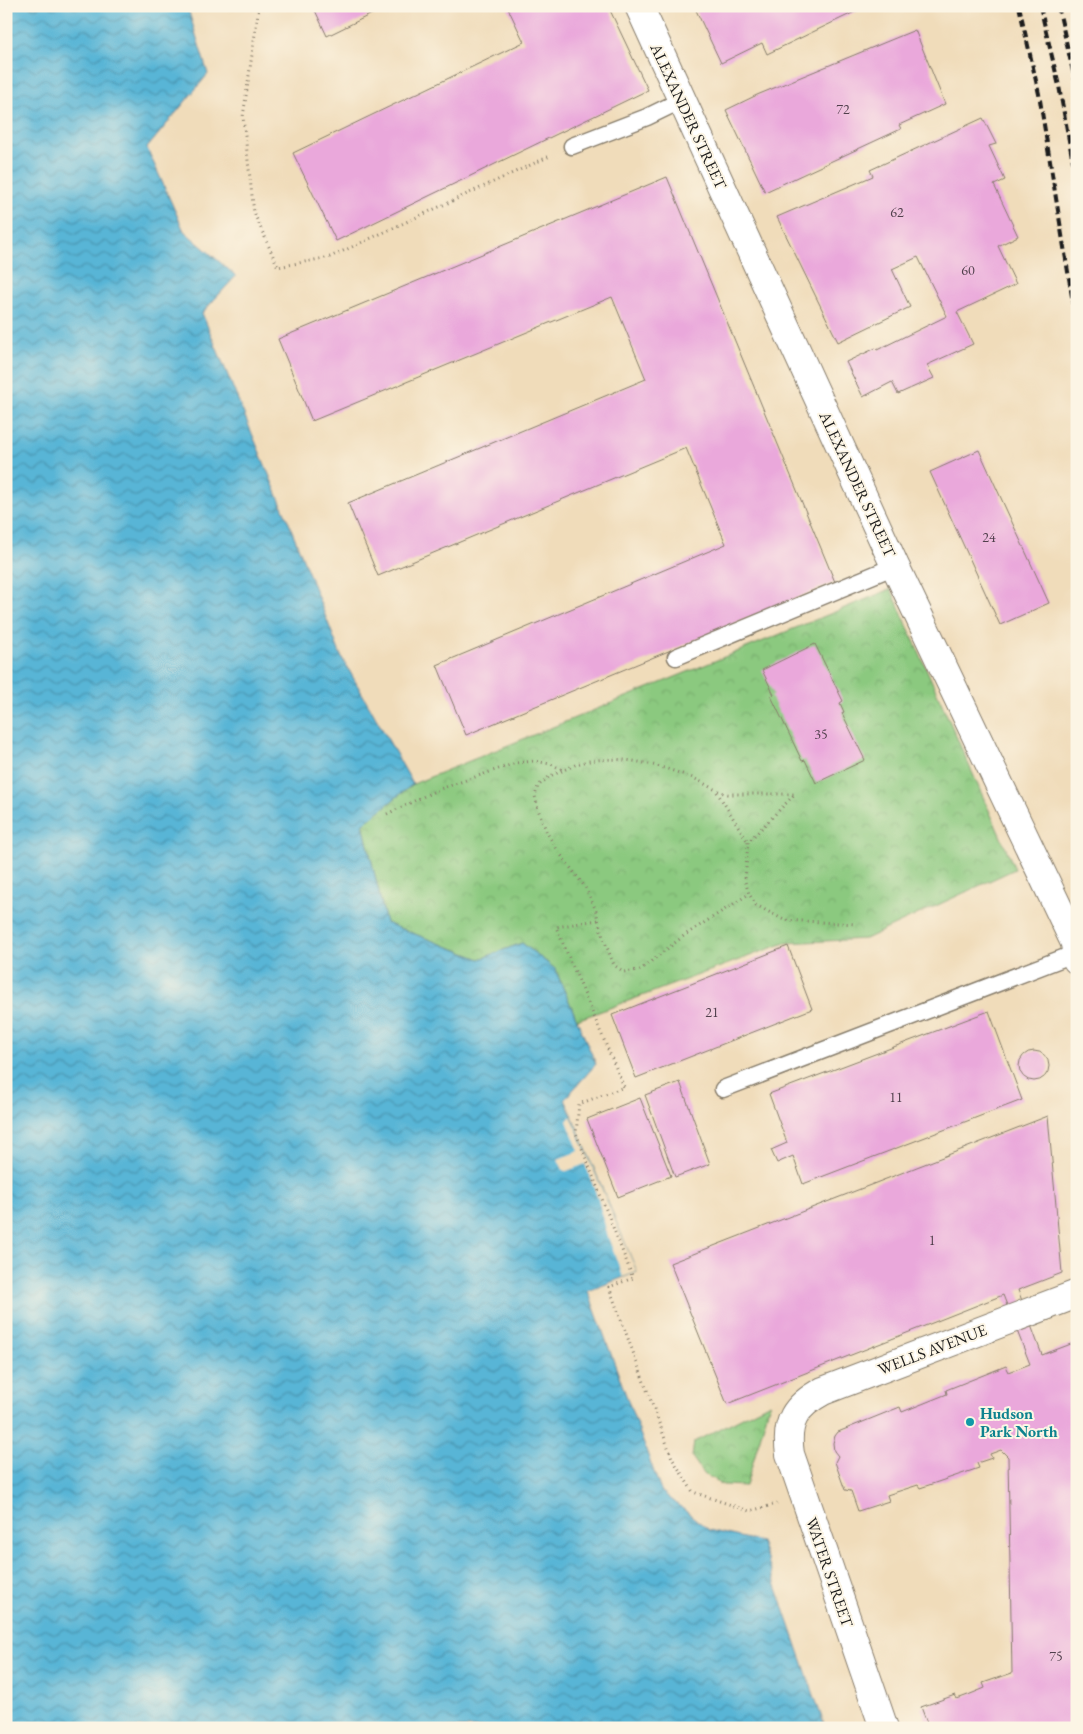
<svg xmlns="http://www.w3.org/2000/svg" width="1083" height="1734" viewBox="0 0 1083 1734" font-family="'EB Garamond',serif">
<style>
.park{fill:url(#park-crowns);stroke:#54724e}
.water{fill:url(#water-waves);stroke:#3a6879}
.pier{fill:#f0dcba}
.building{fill:#eaa8db}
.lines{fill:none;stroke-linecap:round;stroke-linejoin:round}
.lane-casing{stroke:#867c6b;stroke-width:19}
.street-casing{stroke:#867c6b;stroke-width:30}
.path{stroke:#867c6b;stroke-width:3;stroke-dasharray:1 4;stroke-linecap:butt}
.lane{stroke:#fff;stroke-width:16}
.street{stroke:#fff;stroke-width:28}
.rail{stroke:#1c1c1c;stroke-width:4;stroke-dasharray:8 4;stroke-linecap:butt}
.culture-dot{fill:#0f9aa8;stroke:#fcf5e5;stroke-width:2}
.labels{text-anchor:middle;stroke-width:4;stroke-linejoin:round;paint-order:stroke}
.number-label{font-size:14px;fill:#503f4c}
.street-label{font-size:16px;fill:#1c1c1c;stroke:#fcf5e5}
.culture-label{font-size:16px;font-weight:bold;fill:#0d838f;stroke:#fcf5e5;text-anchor:start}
</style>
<defs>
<pattern id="park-crowns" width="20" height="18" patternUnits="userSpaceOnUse" patternTransform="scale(1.25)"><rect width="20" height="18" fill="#8bc97f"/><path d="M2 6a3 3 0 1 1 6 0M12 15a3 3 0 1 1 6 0" fill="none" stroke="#77ac6d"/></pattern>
<pattern id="water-waves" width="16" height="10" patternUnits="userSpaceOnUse" patternTransform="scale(1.25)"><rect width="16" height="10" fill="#58b5d6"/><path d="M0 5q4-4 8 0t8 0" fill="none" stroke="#4892ad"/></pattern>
</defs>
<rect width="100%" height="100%" fill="#fcf5e5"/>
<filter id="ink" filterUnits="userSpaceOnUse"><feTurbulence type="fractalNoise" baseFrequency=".02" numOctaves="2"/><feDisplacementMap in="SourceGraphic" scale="10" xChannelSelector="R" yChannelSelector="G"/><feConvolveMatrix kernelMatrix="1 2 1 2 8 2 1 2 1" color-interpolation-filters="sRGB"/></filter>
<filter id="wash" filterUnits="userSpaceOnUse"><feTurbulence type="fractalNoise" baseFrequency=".0096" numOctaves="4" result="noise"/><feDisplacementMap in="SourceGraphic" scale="20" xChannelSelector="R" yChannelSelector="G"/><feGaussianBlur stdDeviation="1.12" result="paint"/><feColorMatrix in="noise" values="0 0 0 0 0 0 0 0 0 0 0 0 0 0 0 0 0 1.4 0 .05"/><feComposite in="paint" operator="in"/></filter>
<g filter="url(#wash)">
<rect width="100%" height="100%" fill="#f0dcba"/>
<!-- park -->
<path class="park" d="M891,589L1015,869L865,939L785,943L577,1020L555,969L522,943L480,959L386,923L363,824L413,784Z
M770,1403L746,1486L723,1485L704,1474L692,1457L694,1442Z"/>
<!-- water -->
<path class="water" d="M6,6H190L188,9L208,74L147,148L184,231L236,276L202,313L287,518L341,656L413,784L363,824L386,923L480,959L522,943L555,969L596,1064L565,1099L637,1272L588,1291L661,1491L709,1530L761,1542L824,1724L821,1728H6Z"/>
<!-- pier -->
<path class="pier" d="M571,1116L637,1272L623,1277L608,1237L598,1199L585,1164L564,1172L558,1159L579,1151L567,1121Z"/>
<g id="blocks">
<!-- building -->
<path class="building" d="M313,6H388L327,36Z
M507,6H608L648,90L336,241L293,153L524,42Z
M694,6H867L767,54L762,43L721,63Z
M915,30L945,104L899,125L901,129L765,192L726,110L757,95Z
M983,118L996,144L989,146L1005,180L994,185L1018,236L998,246L1016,284L957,312L973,344L927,365L934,378L898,394L892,382L863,397L846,362L876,348L877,350L947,316L918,257L892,269L910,307L838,342L777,217L873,176L870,170Z
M667,177L835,582L466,735L437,665L726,544L686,448L378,576L348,503L646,379L612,297L312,421L278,339Z
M979,450L1049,603L1000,625L930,472Z
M815,644L843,701L840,703L844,712L842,713L865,760L816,783L805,760L802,761L771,696L774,695L762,670Z
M788,946L812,1009L636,1078L612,1015Z
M989,1011L1022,1100L803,1184L793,1156L777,1163L771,1150L787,1143L769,1094Z
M1019 1066a15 15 0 1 1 30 0a15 15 0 1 1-30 0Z
M680,1082L710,1164L675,1177L645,1095Z
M640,1098L671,1176L618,1197L587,1119Z
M1048,1116L1062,1273L1018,1290L1042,1355L1071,1344H1077V1728H929L921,1707L955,1695L957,1699L968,1695L985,1688L983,1683L1012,1673L1008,1457L1001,1450L990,1454L992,1458L977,1463L979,1468L920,1488L918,1485L887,1495L889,1501L858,1511L851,1491L845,1490L835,1462L838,1456L834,1451L833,1443L835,1436L838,1432L900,1407L902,1412L947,1394L946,1390L1006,1366L1009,1372L1030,1364L1003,1295L727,1404L670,1263Z"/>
</g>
</g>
<g filter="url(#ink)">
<use href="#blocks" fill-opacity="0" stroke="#867c6b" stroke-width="1"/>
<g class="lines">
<defs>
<path id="lane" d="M572,146L647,117L682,100
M676,657L895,566
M723,1089L1076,953"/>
<path id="street" d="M639,6L895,566L1075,943L1077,960
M884,1728L790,1454C785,1422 795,1406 823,1391L1077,1294"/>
</defs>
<!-- lane casing -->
<use href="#lane" class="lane-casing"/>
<!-- street casing -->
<use href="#street" class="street-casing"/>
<!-- path -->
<path class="path" d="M259,6L243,117L254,213L278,267L330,257L550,156
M562,771L550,776L538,786L535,796L538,809L547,833L558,851L585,887L595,908L603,937L614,965L624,972L640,970L685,935L749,894
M717,792L748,842
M387,814L437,790L516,763L534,761L551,764L563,770C570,768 577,763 584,762C621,754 659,765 693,778C705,783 714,791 728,794H795L748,842L745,881L749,894L756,905L784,920L856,924
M598,920L556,927L624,1087L579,1104L576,1133L633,1278L609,1287L672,1458L693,1492L749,1511L777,1504"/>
<!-- lane -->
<use href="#lane" class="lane"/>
<!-- street -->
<use href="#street" class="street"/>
<!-- rail -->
<path class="rail" d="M1019,6L1039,94L1077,327
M1040,6L1059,86L1077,184
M1058,6L1077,89"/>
</g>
</g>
<!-- markers -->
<circle class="culture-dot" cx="970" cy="1422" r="5"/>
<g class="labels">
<!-- number labels -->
<g class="number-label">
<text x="843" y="114">72</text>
<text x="897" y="217">62</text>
<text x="968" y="275">60</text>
<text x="989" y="542">24</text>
<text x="821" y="739">35</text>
<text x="712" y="1017">21</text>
<text x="896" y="1102">11</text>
<text x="932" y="1245">1</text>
<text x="1056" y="1661">75</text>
</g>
<!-- street labels -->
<g class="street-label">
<text transform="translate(689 116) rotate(65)" y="6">ALEXANDER STREET</text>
<text transform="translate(858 484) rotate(65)" y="6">ALEXANDER STREET</text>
<text transform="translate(932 1349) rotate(-21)" y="6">WELLS AVENUE</text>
<text transform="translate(830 1572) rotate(71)" y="6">WATER STREET</text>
</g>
<!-- culture labels -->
<g class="culture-label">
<text x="980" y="1419">Hudson<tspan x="980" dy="18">Park North</tspan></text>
</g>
</g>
<!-- margin -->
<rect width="1083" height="1734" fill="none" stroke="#fcf5e5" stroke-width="25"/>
</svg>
